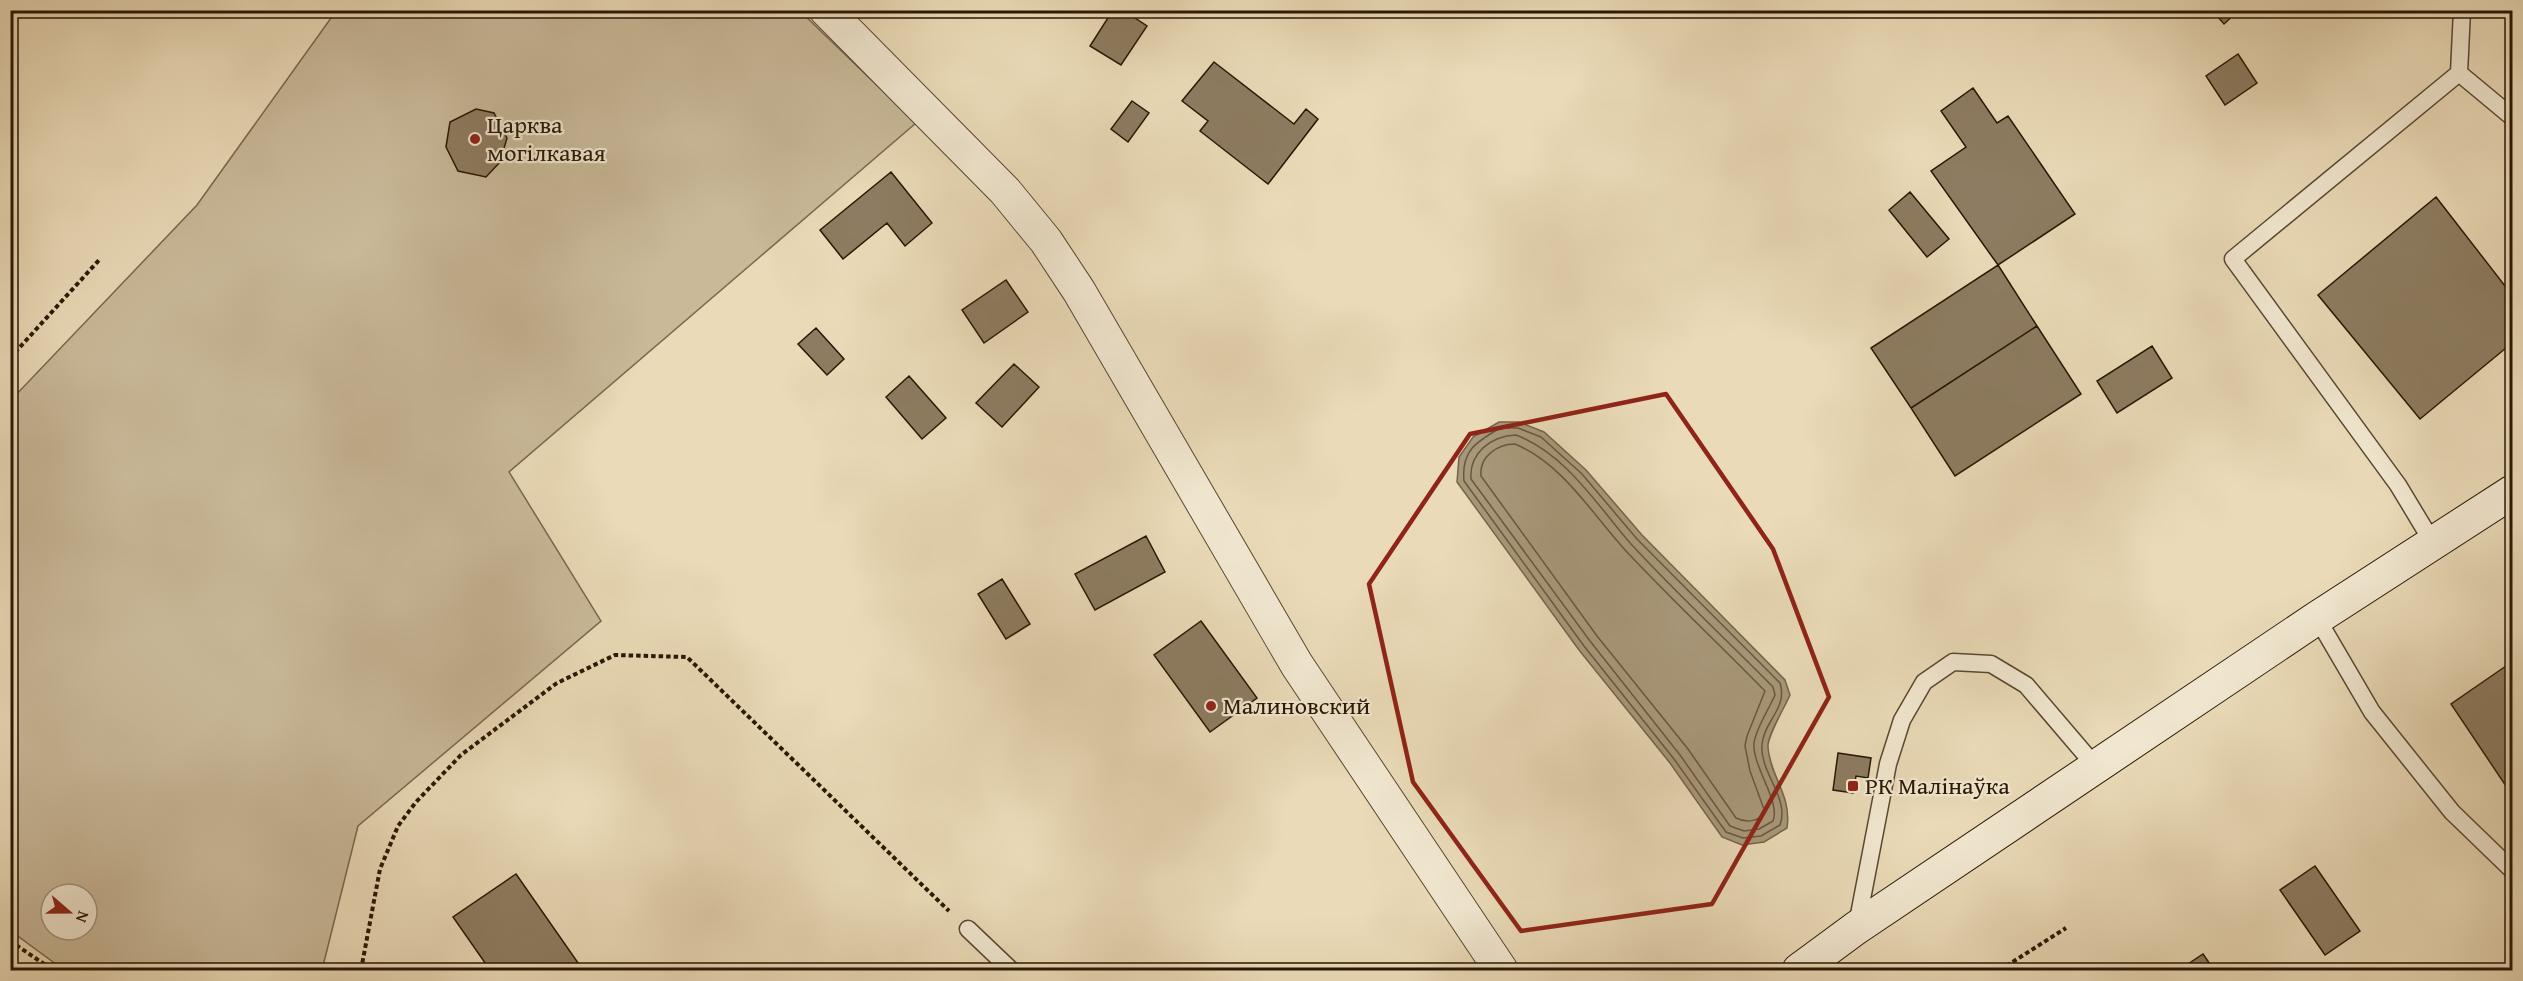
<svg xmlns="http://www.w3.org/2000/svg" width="2523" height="981" viewBox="0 0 2523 981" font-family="'Gentium Book Plus',serif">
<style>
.green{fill:#c9b999;stroke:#78684e;stroke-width:1.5;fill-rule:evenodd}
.water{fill:#a8987a;stroke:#75644b;stroke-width:1.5}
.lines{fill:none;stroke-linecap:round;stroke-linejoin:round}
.shore{stroke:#68583f;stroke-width:1.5}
.building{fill:#8d7c61;stroke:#281704;stroke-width:1.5}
.service-casing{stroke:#584831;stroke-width:19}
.tertiary-casing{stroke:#584831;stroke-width:35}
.secondary-casing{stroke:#281704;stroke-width:35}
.path{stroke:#281704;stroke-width:4;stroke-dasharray:4.5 3;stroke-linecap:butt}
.service{stroke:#f1e7d0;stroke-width:16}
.tertiary{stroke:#f1e7d0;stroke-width:33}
.secondary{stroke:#f1e7d0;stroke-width:33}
.marked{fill:none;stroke:#8f2418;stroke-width:4.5;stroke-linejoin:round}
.poi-dot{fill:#8f2418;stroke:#f1e7d0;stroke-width:2}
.labels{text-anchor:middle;stroke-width:4.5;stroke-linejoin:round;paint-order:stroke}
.poi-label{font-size:24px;fill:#281704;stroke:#f1e7d0;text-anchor:start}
</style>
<rect width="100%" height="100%" fill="#eadab7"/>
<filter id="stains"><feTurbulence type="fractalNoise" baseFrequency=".00333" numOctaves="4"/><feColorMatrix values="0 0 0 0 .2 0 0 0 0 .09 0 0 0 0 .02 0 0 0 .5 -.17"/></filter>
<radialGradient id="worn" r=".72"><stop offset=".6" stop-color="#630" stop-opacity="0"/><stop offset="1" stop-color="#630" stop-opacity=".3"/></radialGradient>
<!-- green -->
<path class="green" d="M336,11H800L916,123L509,472L601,621L358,826L322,970H64L11,931V400L197,205ZM51,894H87V930H51Z"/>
<!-- water -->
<path class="water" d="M1499,422H1519L1544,432L1586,470L1642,535L1785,680L1790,695C1785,707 1767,736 1768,747C1770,777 1792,795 1787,828L1764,842L1742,845L1722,837L1670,763L1579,650L1457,482L1459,457L1473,437Z"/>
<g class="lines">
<!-- shore -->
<path class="shore" d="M1500,428H1518L1541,437L1582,474L1637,539L1780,683C1788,708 1764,721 1762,744C1759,772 1790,798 1780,825L1761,836L1743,838L1726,832L1674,759L1584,646L1464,481C1461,451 1476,442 1500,428Z
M1516,435C1566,454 1597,505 1631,544C1676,593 1726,639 1773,687L1775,695C1769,709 1756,728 1754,743C1752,766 1781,802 1773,821L1759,829L1744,831L1730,826L1680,755L1590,641L1471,479C1469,453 1491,436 1516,435Z
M1515,444C1563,464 1592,514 1626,551C1671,599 1719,644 1765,691L1747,736L1745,746L1750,771L1765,812C1759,822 1746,823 1736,818L1688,749L1597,636L1481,476C1479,457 1497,444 1515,444Z"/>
</g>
<!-- building -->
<path class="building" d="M1113,10H1123L1147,26L1121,65L1090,46Z
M2212,10H2239L2224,24Z
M2238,54L2257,83L2225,105L2206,76Z
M1214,62L1294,124L1306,109L1318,119L1268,184L1200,131L1208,121L1182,101Z
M1973,88L1997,123L2008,116L2075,214L1998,265L1931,171L1966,147L1941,111Z
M1132,101L1149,113L1128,142L1111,129Z
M476,109L494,113L507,138L500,162L486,177L458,171L446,147L450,122Z
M891,172L932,223L905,246L887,223L843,259L820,230Z
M1910,192L1949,239L1927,257L1889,210Z
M2436,197L2512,295V343L2420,419L2318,295Z
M1998,265L2037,326L1911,408L1871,348Z
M1006,280L1028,312L984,343L962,310Z
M2037,326L2081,394L1955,476L1911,408Z
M816,328L844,359L827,375L798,344Z
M2152,346L2172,378L2117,413L2097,381Z
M1014,364L1039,387L1002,427L976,403Z
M909,376L946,418L922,439L886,397Z
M1146,536L1165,572L1095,610L1075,574Z
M1002,579L1030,624L1006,639L978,594Z
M1201,621L1257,698L1210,732L1154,655Z
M2506,666L2512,676V795L2451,704Z
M1838,753L1871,758L1868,778L1856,776L1853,793L1833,790Z
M2315,866L2360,931L2325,955L2280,890Z
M516,874L583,970H490L453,917Z
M2203,954L2214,970H2179Z"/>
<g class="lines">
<defs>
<path id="service" d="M2462,10L2459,73L2512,117
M2433,543L2398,485L2233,259L2459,73
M2317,618L2372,712L2452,812L2512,870
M1857,925L1888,764L1902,720L1924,682L1953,662L1991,664L2026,685L2096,767
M968,929L1011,970"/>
<path id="tertiary" d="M826,10L1005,191L1046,241L1079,291L1297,665L1501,970"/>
<path id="secondary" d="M1799,970L1856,928L2317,618L2512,492"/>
</defs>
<!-- service casing -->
<use href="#service" class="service-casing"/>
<!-- tertiary casing -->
<use href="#tertiary" class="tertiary-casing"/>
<!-- secondary casing -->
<use href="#secondary" class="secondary-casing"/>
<!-- path -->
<path class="path" d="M10,358L100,259
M10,941L53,970
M361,970L380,869L398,826L416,802L461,755L557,683L615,655L687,657L949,911
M2000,970L2066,928"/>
<!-- service -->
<use href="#service" class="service"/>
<!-- tertiary -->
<use href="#tertiary" class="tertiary"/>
<!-- secondary -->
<use href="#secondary" class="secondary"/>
</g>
<!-- marked area -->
<path class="marked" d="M1666,394L1773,549L1829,697L1712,904L1521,931L1413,782L1369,584L1470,434Z"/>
<!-- markers -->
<g class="poi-dot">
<circle cx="475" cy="139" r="6"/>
<circle cx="1211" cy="706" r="6"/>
<rect x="1847" y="780" width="12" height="12" rx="3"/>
</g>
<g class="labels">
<!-- poi labels -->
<g class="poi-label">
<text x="487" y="133">Царква<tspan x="487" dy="28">могілкавая</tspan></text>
<text x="1223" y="714">Малиновский</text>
<text x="1865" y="794">РК Малінаўка</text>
</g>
</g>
<!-- margin -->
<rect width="2523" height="981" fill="none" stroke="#eadab7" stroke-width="36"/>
<rect x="12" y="12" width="2499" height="957" fill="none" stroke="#281704" stroke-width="3"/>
<rect x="18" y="18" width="2487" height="945" fill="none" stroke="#281704" stroke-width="1.5"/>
<!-- north arrow -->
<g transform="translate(69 912) rotate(110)"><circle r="28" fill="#f1e7d0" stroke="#a1947e" stroke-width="1.5"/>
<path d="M0-4.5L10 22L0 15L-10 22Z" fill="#8f2418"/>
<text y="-9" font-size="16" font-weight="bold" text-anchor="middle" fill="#281704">N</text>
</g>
<rect width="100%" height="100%" filter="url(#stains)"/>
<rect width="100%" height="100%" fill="url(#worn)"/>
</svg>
